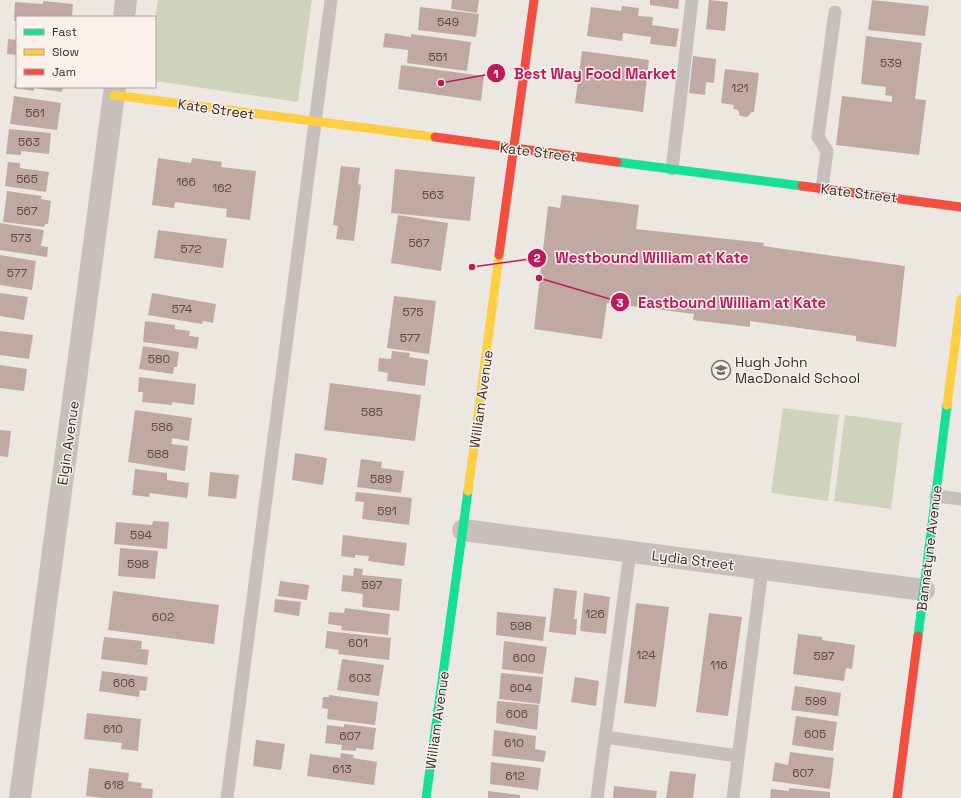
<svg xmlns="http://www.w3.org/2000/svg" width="961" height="798" viewBox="0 0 961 798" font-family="'Space Grotesk',sans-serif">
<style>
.green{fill:#d0d3bc}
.building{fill:#c1a9a3}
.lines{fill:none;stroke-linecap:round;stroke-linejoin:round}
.lane{stroke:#c7bfbb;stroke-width:13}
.street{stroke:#c7bfbb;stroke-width:22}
.fast{stroke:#16e098;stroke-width:9}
.slow{stroke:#ffcf43;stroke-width:9}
.jam{stroke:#f24e42;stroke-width:9}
.labels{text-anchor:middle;stroke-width:3;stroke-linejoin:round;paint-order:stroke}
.number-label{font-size:12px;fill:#5a4b48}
.street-label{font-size:14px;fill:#382c29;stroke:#faf1ea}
.poi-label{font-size:14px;fill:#382c29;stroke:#faf1ea;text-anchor:start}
.leader{fill:none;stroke:#c2185b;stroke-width:1.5}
.callout-dot{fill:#c2185b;stroke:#faf1ea;stroke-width:1.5}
.mark-label{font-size:12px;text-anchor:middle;font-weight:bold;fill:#fff}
.callout-label{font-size:15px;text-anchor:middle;font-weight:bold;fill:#c2185b;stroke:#faf1ea;stroke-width:3;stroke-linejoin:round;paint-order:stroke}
</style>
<rect width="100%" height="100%" fill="#ede7e2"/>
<!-- green -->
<path class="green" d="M158,0H312L298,102L155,81V18Z
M783,408L839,415L828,501L771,493Z
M845,415L902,423L891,509L834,501Z"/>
<!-- building -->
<path class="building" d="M452,0H479L477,13L451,9Z
M650,0H679L678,9L650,5Z
M709,0L728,2L725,31L706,29Z
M872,0L929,6L925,36L868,30Z
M43,1L73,4L72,17H17V21H14L15,2L43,4Z
M622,6L639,8L638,16L653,17L652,25L679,29L676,47L650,44L651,37L623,33L622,41L587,36L591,7L621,11Z
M420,7L479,14L476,37L418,30Z
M385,33L411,37V34L471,42L467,71L407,63L408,50L383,47Z
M866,36L922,43L915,99L926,100L919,155L836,145L842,96L892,102V96L885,95L886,87L861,84Z
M8,39L17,40V55L7,54Z
M582,51L649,60L643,112L575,103Z
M693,56L716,59L714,83L706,82L705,95L689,93Z
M401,65L484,76L481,101L398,89Z
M725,69L759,73L754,112H752L747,117L740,116L738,110L733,109L734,105L721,103Z
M16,79L17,87H63L62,92L34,88V91L14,88Z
M14,96L61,103L57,130L10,124Z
M9,129L51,133L49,154L21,151V155L6,154Z
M158,158L191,163L192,158L222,162L221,167L256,171L250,220L226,217L227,209L175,202L174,208L152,205Z
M8,162L20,163V168L49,172L46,192L5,186Z
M341,166L360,168L358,184L361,185L354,241L336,239L338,226L333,225Z
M395,169L475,177L470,221L391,213Z
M7,191L42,196L41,199L51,201L48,224H45L44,227L3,222Z
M562,195L639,205L636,229L764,243L763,246L905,266L896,347L856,341V336L750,321V327L693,320L694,314L607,303L602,339L534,329L548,206L560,208Z
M398,215L448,223L441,271L391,263Z
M0,223L44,230L41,246L48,247L47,257L0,250Z
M158,230L227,239L223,268L154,258Z
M0,255L36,261L32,290L0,285Z
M0,293L28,297L24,320L0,316Z
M152,293L216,304L213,323L203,321L202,324L148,315Z
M394,296L436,301L429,354L387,348Z
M145,321L175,325V329L190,331L189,336L199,337L197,349L143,342Z
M0,331L33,335L29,359L0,355Z
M143,346L179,352L177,367H174L173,374L139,369Z
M392,351L410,353L409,357L428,360L425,386L387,381L388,373L378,371L379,358L391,359Z
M0,365L27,369L24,391L0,388Z
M139,377L196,384L194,405L172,402V405L142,402L143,392H138Z
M330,383L421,395L415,441L324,430Z
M135,410L192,418L189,441L172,438V442L171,444L188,446L185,471L128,462Z
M0,430L11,431L8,457L0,456Z
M295,453L327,458L323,485L292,480Z
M361,459L382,462L381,468L404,471L401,493L357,487Z
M135,469L167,473V480L189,483L187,498L150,493L149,497L132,495Z
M210,472L239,475L236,499L208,496Z
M356,492L412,498L409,525L362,519L364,502L355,501Z
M153,521L169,522L167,549L114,544L116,522L152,525Z
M343,535L407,543L404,566L368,561L369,556L355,555V558L341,556Z
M120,548L158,551L155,579L118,576Z
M354,568L363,569L362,575L402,579L399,611L362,607L363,594L341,591L343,575L353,576Z
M280,581L309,585L307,600L278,596Z
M554,588L577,591L574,619H577L576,635L549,632Z
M113,591L219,605L214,644L108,630Z
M584,593L610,597L606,634L580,631Z
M275,599L301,602L299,616L274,612Z
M636,603L669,607L656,707L624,703Z
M345,608L390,614L388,635L341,630L342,626L328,624L329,612L344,613Z
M497,612L546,617L543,641L496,635Z
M709,613L742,617L728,716L696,712Z
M327,631L391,638L389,660L338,654L339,650L325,648Z
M798,634L822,637V640L855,645L852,669L846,668L844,681L793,674Z
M104,637L142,641L141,649L149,650L147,665L101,659Z
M504,641L547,647L543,674L502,669Z
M342,659L384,665L379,696L337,690Z
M102,671L148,677L146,691L140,690L139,697L99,691Z
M501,673L543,677L540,704L499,699Z
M575,677L599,681L596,706L571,702Z
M795,686L841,693L838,716L791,710Z
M329,695L378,702L375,725L327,719L328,709L322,708L323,697H329Z
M497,701L539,705L537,730L496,723Z
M87,713L141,719L138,751L121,749L122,743L84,739Z
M796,716L837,722L833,751L792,745Z
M344,724L376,728L373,750L356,748V751L341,750L342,745L325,743L327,725L344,727Z
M494,730L536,736L535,749L546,751L544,762L492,756Z
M256,740L285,744L281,770L253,766Z
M790,752L834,758L830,789L772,781L775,762L788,765Z
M341,753L354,755L353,758L377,762L374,785L307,776L310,754L340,758Z
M491,762L541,768L538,790L490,784Z
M89,768L129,773L128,781L142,783L141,788L153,789L152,798H103L86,796Z
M670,771L696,774L693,798H666Z
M614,786L657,791L656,798H613Z
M789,788L830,792V798H770L771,789L789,791Z
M488,791L520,795V798H488Z"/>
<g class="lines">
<!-- lane -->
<path class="lane" d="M672,169L692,0
M822,189L827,151L818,137L835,12
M936,496L961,499
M605,737L738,756
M227,798L331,0
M597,798L630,552
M733,798L762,569"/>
<!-- street -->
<path class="street" d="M124,17L126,0
M463,530L924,590
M20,798L115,87"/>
<!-- fast -->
<path class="fast" d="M617,162L802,186
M918,636L947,405
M426,798L468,491"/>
<!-- slow -->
<path class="slow" d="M114,95L435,137
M947,405L961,299
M468,491L499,255"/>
<!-- jam -->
<path class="jam" d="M435,137L617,162
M802,186L961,207
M499,255L534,0
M897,798L918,636"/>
</g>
<!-- icons -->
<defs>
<symbol id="school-ring" viewBox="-11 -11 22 22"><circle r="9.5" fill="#faf1ea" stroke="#776d6a" stroke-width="1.5"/><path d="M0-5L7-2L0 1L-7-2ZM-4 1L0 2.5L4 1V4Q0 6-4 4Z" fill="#776d6a"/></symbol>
</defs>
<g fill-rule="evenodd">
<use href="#school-ring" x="710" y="359" width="22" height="22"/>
</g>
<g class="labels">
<!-- number labels -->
<g class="number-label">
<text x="448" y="26">549</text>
<text x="438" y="61">551</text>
<text x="891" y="67">539</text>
<text x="740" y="92">121</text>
<text x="35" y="117">561</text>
<text x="29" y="146">563</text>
<text x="27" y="183">565</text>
<text x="186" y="186">166</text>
<text x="222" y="192">162</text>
<text x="433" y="199">563</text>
<text x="27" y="215">567</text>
<text x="21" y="242">573</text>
<text x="419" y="247">567</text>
<text x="191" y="253">572</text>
<text x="17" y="277">577</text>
<text x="182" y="313">574</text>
<text x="413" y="316">575</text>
<text x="410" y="342">577</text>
<text x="159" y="363">580</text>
<text x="372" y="416">585</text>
<text x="162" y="431">586</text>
<text x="158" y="458">588</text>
<text x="381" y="483">589</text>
<text x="387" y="515">591</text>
<text x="141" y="539">594</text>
<text x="138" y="568">598</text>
<text x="372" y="589">597</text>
<text x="595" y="618">126</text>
<text x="163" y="621">602</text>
<text x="521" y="630">598</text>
<text x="358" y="647">601</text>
<text x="646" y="659">124</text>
<text x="824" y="660">597</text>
<text x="524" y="662">600</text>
<text x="719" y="669">116</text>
<text x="360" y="682">603</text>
<text x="124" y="687">606</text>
<text x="521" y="692">604</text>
<text x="816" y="705">599</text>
<text x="517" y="718">606</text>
<text x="113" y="733">610</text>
<text x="815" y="738">605</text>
<text x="350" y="740">607</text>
<text x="514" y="747">610</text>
<text x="342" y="773">613</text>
<text x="803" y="777">607</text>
<text x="515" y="780">612</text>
<text x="114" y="789">618</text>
</g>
<!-- street labels -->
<g class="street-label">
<text transform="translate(216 109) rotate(8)" y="5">Kate Street</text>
<text transform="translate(538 152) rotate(7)" y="5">Kate Street</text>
<text transform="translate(859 193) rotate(7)" y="5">Kate Street</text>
<text transform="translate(481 399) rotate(-82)" y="5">William Avenue</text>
<text transform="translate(68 443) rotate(-82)" y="5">Elgin Avenue</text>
<text transform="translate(929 548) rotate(-83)" y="5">Bannatyne Avenue</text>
<text transform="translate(693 560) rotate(7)" y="5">Lydia Street</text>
<text transform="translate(437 720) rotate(-82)" y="5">William Avenue</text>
</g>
<!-- poi labels -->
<g class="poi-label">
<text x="735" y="367">Hugh John<tspan x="735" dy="16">MacDonald School</tspan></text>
</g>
</g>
<!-- callouts -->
<path class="leader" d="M441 83L496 73M472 267L537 258M539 278L620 302"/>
<g class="callout-dot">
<circle cx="441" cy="83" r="4"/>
<circle cx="472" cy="267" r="4"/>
<circle cx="539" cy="278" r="4"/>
<circle cx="496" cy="73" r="10"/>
<circle cx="537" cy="258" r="10"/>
<circle cx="620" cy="302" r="10"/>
</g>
<g class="mark-label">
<text x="496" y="78">1</text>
<text x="537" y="262">2</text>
<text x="620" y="307">3</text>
</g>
<g class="callout-label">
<text x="595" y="79">Best Way Food Market</text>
<text x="652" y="263">Westbound William at Kate</text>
<text x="732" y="308">Eastbound William at Kate</text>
</g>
<!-- legend -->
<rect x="16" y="16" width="140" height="72" fill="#faf1ea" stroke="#aca29d"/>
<rect x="24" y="29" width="20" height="6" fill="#16e098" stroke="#aca29d"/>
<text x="52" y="36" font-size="12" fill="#382c29">Fast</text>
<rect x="24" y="49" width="20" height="6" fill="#ffcf43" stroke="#aca29d"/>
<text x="52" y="56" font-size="12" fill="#382c29">Slow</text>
<rect x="24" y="69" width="20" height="6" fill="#f24e42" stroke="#aca29d"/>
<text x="52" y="76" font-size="12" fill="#382c29">Jam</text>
</svg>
